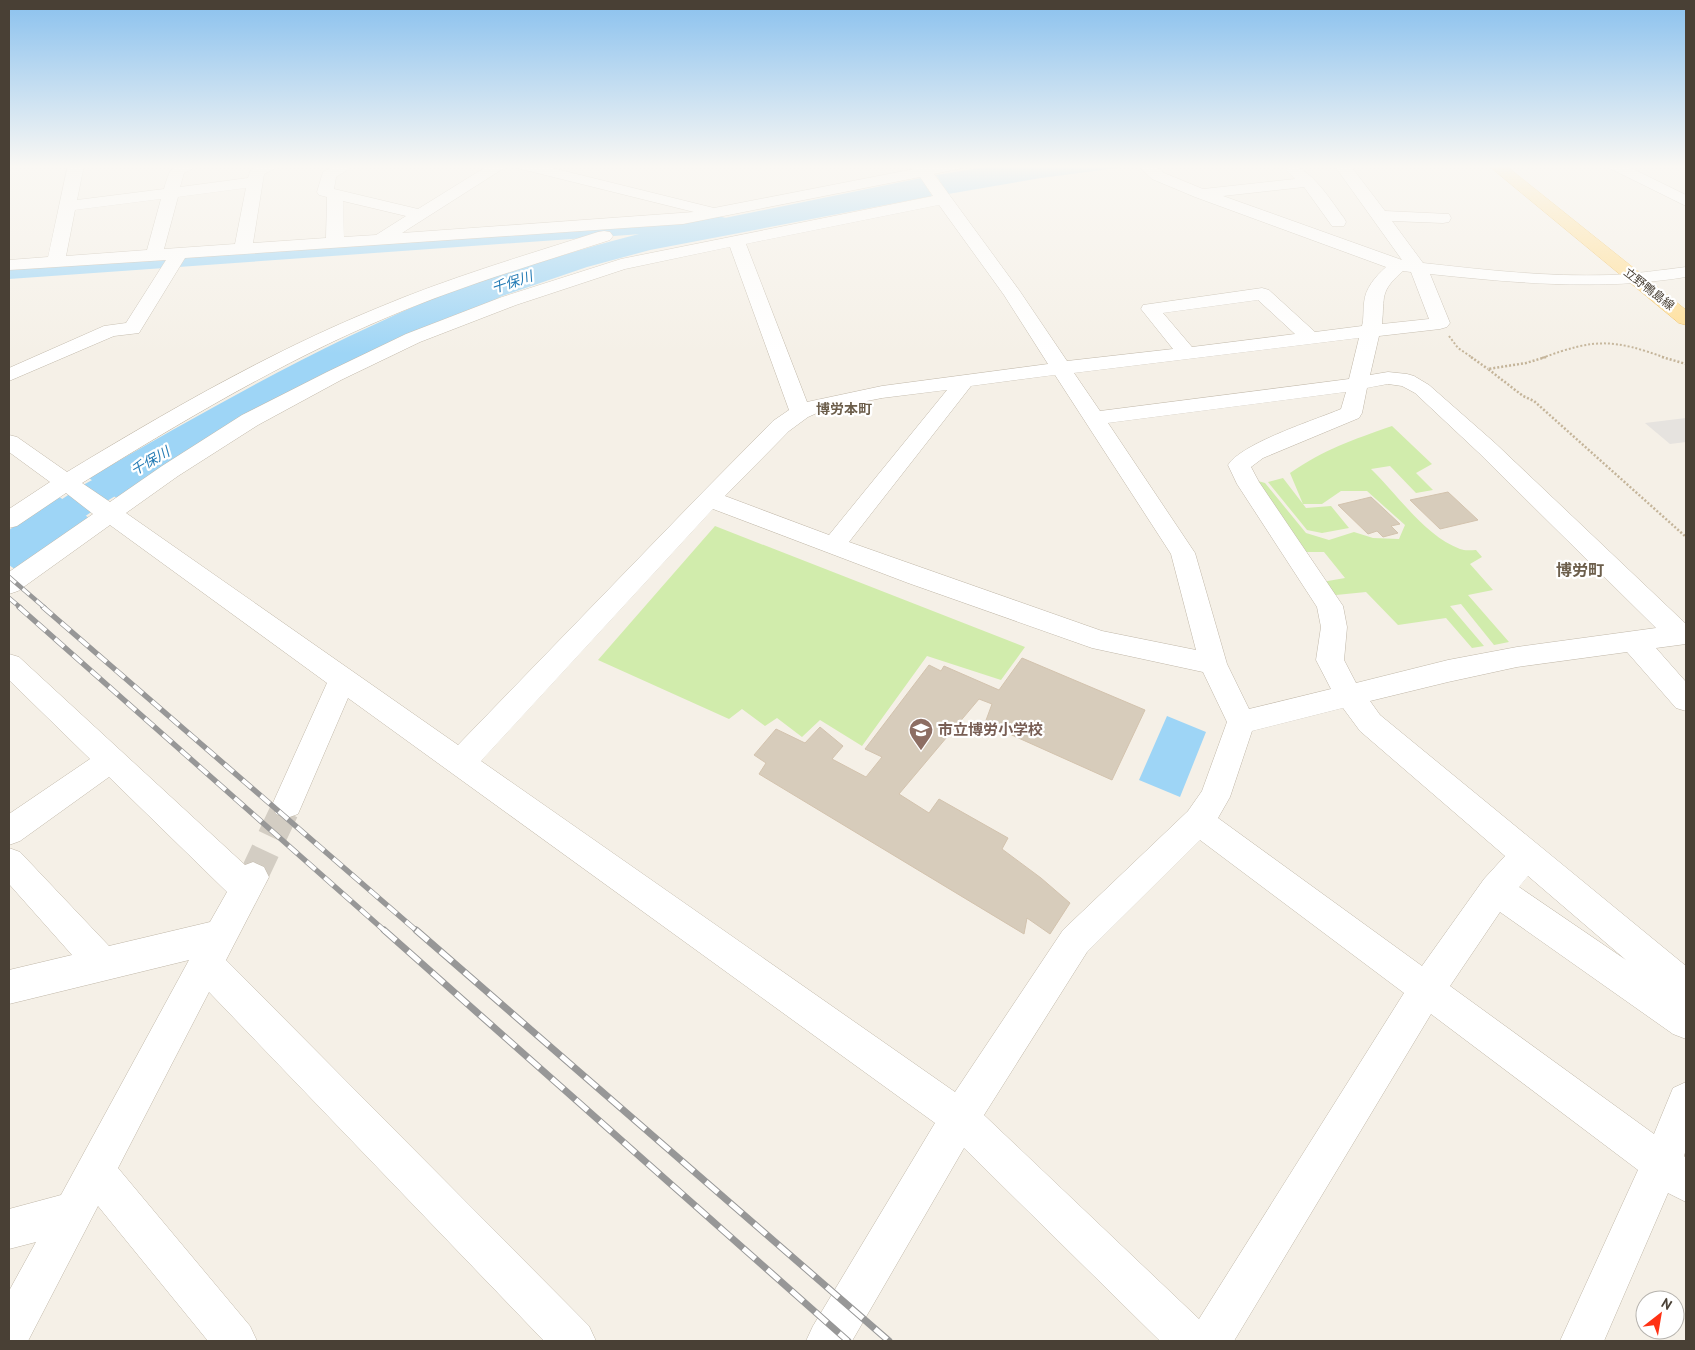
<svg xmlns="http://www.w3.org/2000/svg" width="1695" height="1350" viewBox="0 0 1695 1350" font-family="'PT Sans','Noto Sans JP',sans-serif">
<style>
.green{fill:#d1ecac}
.parking{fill:#e6e3df}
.water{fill:#9ed5f6}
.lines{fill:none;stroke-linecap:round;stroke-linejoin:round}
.river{fill:#9ed5f6;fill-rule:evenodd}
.building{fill:#d7ccbb;stroke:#d3c3ae}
.minor-tunnel{stroke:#d3cdc3;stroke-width:29;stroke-dasharray:29 15;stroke-linecap:butt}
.minor-casing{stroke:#c1b8a9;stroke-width:1}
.major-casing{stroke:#eebe5c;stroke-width:1}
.path-far1{stroke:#c4b499;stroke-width:2;stroke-dasharray:2 2;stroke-linecap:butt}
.path{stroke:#c4b499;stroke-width:2.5;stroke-dasharray:2 2;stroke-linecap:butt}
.minor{fill:#fff;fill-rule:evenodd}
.major{fill:#ffde96;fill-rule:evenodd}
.rail-far2-casing{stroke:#979797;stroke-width:4.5}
.rail-far1-casing{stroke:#979797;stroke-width:5.5}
.rail-casing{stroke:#979797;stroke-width:7}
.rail-far2{stroke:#fff;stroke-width:3;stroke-dasharray:9;stroke-linecap:butt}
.rail-far1{stroke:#fff;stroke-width:4;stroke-dasharray:12;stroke-linecap:butt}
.rail{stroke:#fff;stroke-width:5;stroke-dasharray:16;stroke-linecap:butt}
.labels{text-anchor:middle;stroke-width:4.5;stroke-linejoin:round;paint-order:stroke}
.far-street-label{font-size:12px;fill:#494035;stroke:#fff}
.far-water-label{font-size:14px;font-style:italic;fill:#247bb5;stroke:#fff}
.far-neighbourhood-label{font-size:14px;font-weight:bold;fill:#6c5e4b;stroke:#fff}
.education-label{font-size:15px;font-weight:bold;fill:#785e54;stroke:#fff;text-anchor:start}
.neighbourhood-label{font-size:16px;font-weight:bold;fill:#6c5e4b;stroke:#fff}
</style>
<rect width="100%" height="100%" fill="#f5f0e7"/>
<!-- green -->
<path class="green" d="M1392,426L1432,464L1416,473L1433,490L1416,493L1390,466L1371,469C1397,494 1425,536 1460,549C1465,551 1471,550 1476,550L1482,557L1470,564L1493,590L1468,595L1509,642L1494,645L1461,604L1450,606L1484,646L1472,648L1446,618L1398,625L1366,592L1336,595L1322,582L1345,578L1324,552H1302L1258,481L1265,483L1306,533L1329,540L1354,532L1373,538L1399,539L1405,525L1367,491H1341L1322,504H1303L1306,508L1331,506L1349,528L1322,533L1307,530L1268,482L1283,478L1303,504L1290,473C1325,449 1352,440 1392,426Z
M715,526L1025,647L1001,680L927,656L862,746L820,720L802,737L777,718L765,726L742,709L729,719L598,660Z"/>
<!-- parking -->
<path class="parking" d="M1686,418V442L1670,444L1645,423Z"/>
<!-- water -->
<path class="water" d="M998,165H1140L1041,178L948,194L936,175Z
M921,178L932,196L650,250L587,267L502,296L493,301L448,318L118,499L89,478C205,411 322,344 446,293C469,284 494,277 518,269C557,257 595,245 635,235L639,234L640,231L697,221L700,223Z
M58,496L89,518L16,570L9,565V530Z
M1167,716L1206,732L1180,797L1139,780Z"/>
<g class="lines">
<!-- river -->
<path class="river" d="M718,216L726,218L730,223L726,228L9,279V263Z
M149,452L160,455L165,462L160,469L107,501L21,561L9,564V535L83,485L138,455Z"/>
</g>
<!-- building -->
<path class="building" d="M1448,492L1478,520L1440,529L1410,500Z
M1371,497L1400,524L1391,526L1398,533L1383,537L1377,531L1368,534L1338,505Z
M1022,658L1145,710L1112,780L985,723L992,704L979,699L899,794L929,813L939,799L1008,838L1002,849L1041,878L1070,903L1050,934L1027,918L1024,934L759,774L766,763L754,755L776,729L805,743L820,727L843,746L832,759L866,777L882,757L865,749L929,665L941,671L944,666L999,690Z"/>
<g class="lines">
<!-- minor-tunnel -->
<path class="minor-tunnel" d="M253,877L287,805"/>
<defs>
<path id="minor" d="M68,165H84L77,200L164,189C171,165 172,163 197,165L194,168L184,173L180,187L248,178L251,169L260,165H279L276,168L264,174L253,243L326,238L327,197L319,195L317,192L323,172L336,165H355L336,177L334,189L418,209L489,165H507L504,168L402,233L694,212L517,168L514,165H540L714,208L914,169L911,165L928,166L966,165L963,168L934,174L1019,290L1067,361L1173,349L1141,309L1143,305L1262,288L1269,290L1315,332L1362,326C1364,319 1363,311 1364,303C1365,288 1376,276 1386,267L1195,197L1152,179L1139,167L1141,165H1154L1164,173L1203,189L1295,179L1286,170L1288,167C1308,162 1333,204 1344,218L1346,222L1344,226H1332L1304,187L1223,196L1402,260L1334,165H1350L1385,211L1449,214L1451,218L1449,222L1443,223L1392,221L1423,263C1485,270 1548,277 1610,275C1636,274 1661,270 1686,267V277C1600,291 1516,283 1430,274L1450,323L1447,327L1440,329L1379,336L1370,375L1388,372L1407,374L1414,376L1429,385L1495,443L1686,624V644L1656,648L1686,682V711L1676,708L1627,652L1517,667L1448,682L1370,701L1380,715L1686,966V1039L1673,1034L1500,912L1450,986L1654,1134L1673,1088L1686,1082V1149L1684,1156L1686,1158V1202L1668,1193L1604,1341H1560L1638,1170L1431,1014L1234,1341H1160L964,1148L852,1341H806L813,1326L935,1123L348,698L298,814L287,818L276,814L272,805L327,683L110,525L18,591L9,594V572L93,514L66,493L17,526L9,528V509L50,482L9,452V435L17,437L67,472C166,412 268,353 375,309C448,278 523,256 598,232L604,231L610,232L613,236L610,240C536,264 460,286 388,317C281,362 181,422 82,483L110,502L162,466L242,415L327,372L406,334L502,297L621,259L933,196L920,177L683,224L185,258L139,333L114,336L9,381V368L104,326L126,323L166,260L9,270V260L48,257ZM246,188L235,244L164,249L178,197ZM161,199L147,250L66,256L75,210ZM343,201L406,216L376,235L344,237ZM939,205L1004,295L1048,364L882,386L807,402L746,244ZM730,247L789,410L773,421L701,494L458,745L126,513L178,476L258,425L341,380L420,342L516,305L625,269ZM1403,271L1411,272L1429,319L1382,324C1385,296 1379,292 1403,271ZM1258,300L1295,334L1192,347L1163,313ZM1359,338L1349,379L1100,411L1074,373ZM1055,375L1171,554L1196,650L1102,631L849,542L971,386ZM1388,384L1402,386L1415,393L1479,453L1656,628L1517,647L1448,660L1356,683L1344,660L1347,627L1343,606L1259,482L1251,467L1263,458L1359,418L1362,413L1367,388ZM947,390L829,535L725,496L789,431L808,417L826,409L882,398ZM1346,392L1341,409C1315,420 1242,443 1228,465L1237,484L1317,607L1321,627L1316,660L1331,689L1249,709L1227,664L1195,553L1108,423ZM713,509L908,583L1092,648L1203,672L1227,722L1202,791L1188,811L1063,930L955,1092L481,761ZM1343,708L1360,731L1505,856L1484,879L1422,966L1218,818L1230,797L1252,731ZM1200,840L1404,993L1199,1319L984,1115L1087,952ZM1528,876L1626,960L1519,887Z
M1606,165H1625L1686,195V206L1609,168Z
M9,654L19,657L245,865L253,862L264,867L269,877L226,960L589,1326L596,1341H544L209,992L118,1168L250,1326L257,1341H208L98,1206L28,1341H9V1291L36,1242L9,1249V1209L61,1195L189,960L9,1004V970L72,955L9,884V848L20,852L109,946L210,922L227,892L109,777L20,841L9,845V814L90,759L9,680Z"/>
<path id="major" d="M1488,165H1505L1686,310V325L1679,323Z"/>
</defs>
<!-- minor casing -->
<use href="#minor" class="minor-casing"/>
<!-- major casing -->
<use href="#major" class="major-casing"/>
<!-- path-far1 -->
<path class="path-far1" d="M1449,336L1458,348L1473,358
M1542,358C1596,338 1613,339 1666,358"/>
<!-- path -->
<path class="path" d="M1471,357L1488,369
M1546,357L1526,363L1488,369L1523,396L1534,401L1686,537
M1662,357L1686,364"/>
<!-- minor -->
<use href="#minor" class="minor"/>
<!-- major -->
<use href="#major" class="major"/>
<defs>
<path id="rail-far2" d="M9,577L45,608
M9,598L21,608"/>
<path id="rail-far1" d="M19,607L386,932
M43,607L418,932"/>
<path id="rail" d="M384,930L848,1341
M416,930L889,1341"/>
</defs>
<!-- rail-far2 casing -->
<use href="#rail-far2" class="rail-far2-casing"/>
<!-- rail-far1 casing -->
<use href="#rail-far1" class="rail-far1-casing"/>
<!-- rail casing -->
<use href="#rail" class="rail-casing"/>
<!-- rail-far2 -->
<use href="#rail-far2" class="rail-far2"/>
<!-- rail-far1 -->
<use href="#rail-far1" class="rail-far1"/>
<!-- rail -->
<use href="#rail" class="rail"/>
</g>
<!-- sky -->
<linearGradient id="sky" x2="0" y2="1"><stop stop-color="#8ac1ee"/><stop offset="0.47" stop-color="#faf8f4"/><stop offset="1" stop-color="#faf8f4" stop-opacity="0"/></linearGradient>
<rect width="1695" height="354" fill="url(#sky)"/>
<!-- icons -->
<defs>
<symbol id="school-pin" viewBox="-11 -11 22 30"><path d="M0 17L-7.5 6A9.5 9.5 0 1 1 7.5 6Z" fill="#8d6e63" stroke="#fff"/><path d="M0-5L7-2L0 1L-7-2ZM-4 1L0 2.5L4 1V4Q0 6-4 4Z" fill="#fff"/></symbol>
</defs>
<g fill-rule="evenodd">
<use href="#school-pin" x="907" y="716" width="28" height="38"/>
</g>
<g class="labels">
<!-- far-street labels -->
<g class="far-street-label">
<text transform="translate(1649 289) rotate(38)" y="4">立野鴨島線</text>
</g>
<!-- far-water labels -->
<g class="far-water-label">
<text transform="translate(512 282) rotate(-18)" y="5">千保川</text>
<text transform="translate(150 461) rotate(-30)" y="5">千保川</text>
</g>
<!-- far-neighbourhood labels -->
<g class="far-neighbourhood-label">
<text x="844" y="414">博労本町</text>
</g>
<!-- education labels -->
<g class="education-label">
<text x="938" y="735">市立博労小学校</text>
</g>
<!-- neighbourhood labels -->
<g class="neighbourhood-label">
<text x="1580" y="576">博労町</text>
</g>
</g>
<!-- border -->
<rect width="1695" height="1350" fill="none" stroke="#494035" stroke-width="20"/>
<!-- north arrow -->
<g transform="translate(1660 1315) rotate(31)"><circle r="24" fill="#ffffff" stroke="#b6b3ae"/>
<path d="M0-4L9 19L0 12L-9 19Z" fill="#ff3114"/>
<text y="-8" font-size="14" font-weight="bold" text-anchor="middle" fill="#494035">N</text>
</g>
</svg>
